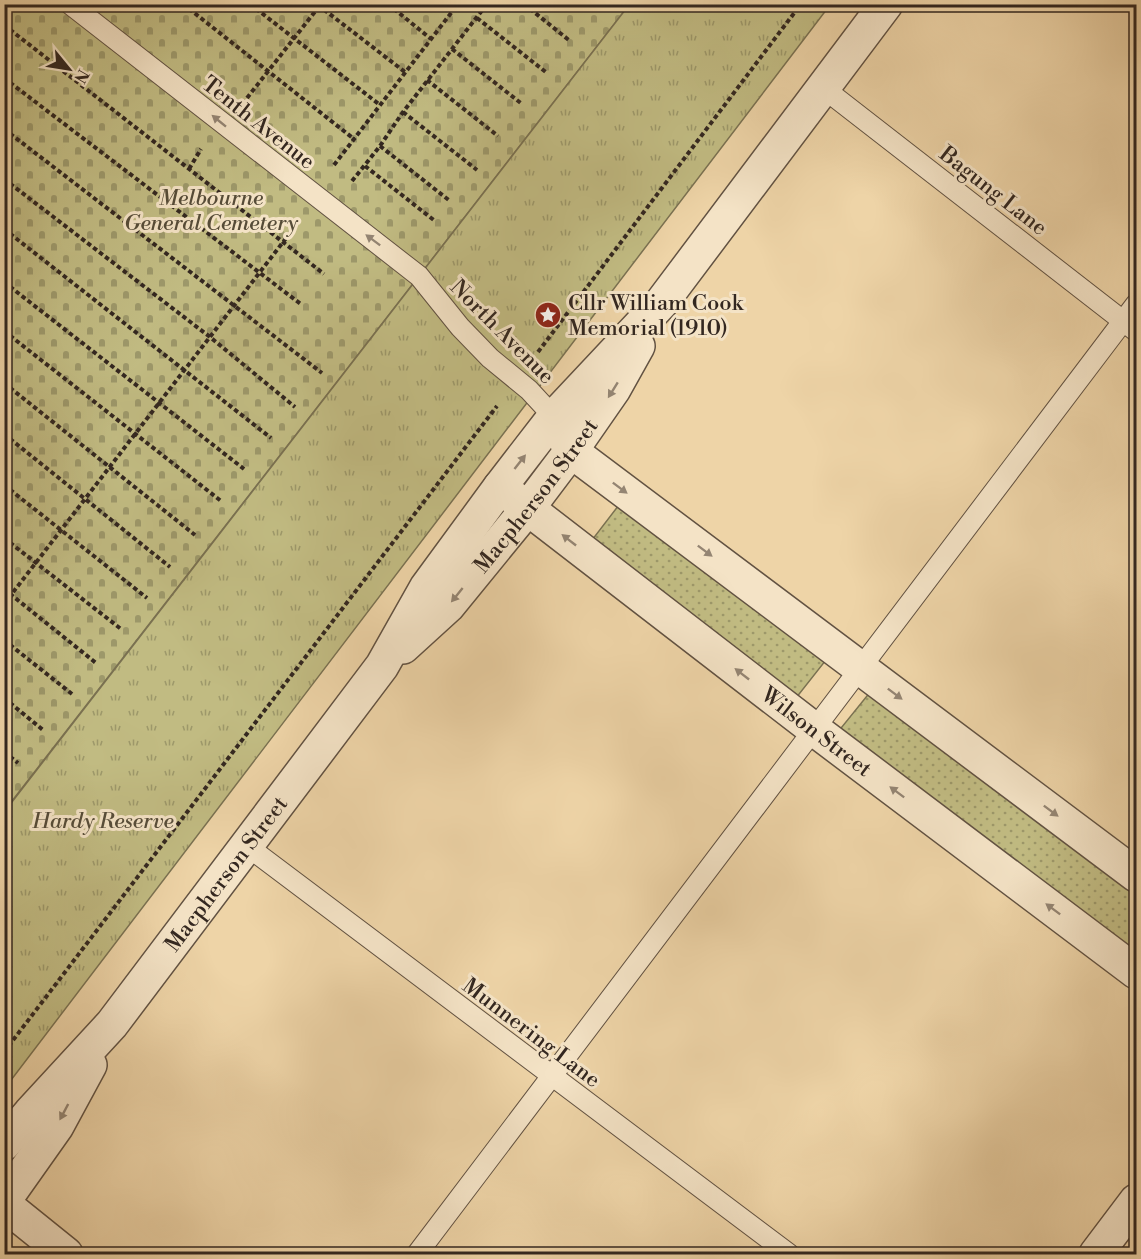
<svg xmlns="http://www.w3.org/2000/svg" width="1141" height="1259" viewBox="0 0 1141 1259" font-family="'Libre Bodoni',serif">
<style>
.grass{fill:url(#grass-dots);stroke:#7a7151;stroke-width:1.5}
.cemetery{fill:url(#cemetery-stones);stroke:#7a7151;stroke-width:1.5}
.park{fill:url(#park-tufts);stroke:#7a7151;stroke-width:1.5}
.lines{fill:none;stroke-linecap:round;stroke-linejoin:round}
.lane-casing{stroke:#625242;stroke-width:22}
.street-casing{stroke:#625242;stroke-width:36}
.path{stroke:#332720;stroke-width:4;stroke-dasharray:4.5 3;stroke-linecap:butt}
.lane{stroke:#f4e3c6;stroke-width:20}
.street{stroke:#f4e3c6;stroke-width:33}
.oneway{fill:#948573}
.labels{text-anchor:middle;stroke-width:6;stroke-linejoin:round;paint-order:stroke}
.street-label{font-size:22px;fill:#332720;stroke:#f4e3c6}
.park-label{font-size:22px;font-style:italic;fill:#564c38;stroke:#f4e3c6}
.poi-label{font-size:22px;fill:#332720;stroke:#f4e3c6;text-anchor:start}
</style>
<defs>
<pattern id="grass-dots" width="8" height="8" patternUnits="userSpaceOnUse" patternTransform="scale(1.5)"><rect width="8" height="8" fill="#c1bb82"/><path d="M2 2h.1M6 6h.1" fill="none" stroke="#9d986a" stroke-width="1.8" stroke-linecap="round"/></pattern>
<pattern id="cemetery-stones" width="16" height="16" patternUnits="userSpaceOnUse" patternTransform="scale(1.5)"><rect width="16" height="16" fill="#c1bb82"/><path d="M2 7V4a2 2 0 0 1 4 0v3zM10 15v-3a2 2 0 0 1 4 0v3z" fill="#9d986a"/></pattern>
<pattern id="park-tufts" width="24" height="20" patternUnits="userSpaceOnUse" patternTransform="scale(1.5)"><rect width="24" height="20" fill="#c1bb82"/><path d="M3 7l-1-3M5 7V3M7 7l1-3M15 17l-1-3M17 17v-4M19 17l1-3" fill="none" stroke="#9d986a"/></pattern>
</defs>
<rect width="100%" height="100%" fill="#eed4a7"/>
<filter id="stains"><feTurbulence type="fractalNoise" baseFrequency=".00333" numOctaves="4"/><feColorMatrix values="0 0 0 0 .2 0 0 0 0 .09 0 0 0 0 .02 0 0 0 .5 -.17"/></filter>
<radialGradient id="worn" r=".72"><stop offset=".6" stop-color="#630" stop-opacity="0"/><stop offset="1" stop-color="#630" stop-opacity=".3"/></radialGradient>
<!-- grass -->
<path class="grass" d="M622,501L826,660L796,698L592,540Z
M871,691L1136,892V959L837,733Z"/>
<!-- cemetery -->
<path class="cemetery" d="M5,5H629L5,810Z"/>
<!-- park -->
<path class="park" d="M629,5H830L5,1088V811Z"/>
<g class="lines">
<defs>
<path id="lane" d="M70,4L419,276L460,327L490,358L529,390L554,417
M822,87L1136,331
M247,846L789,1254
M417,1254L1136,304"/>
<g id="street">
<path d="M554,417L571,451L1136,875"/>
<path id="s1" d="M500,487L815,730L1136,972"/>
<path id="s2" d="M403,647L448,606L528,508L571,451L614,389L638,346"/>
<path id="s3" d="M4,1144L30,1113L112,1024L382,666L426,588L500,487L554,417L662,302L886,4"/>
<path d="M4,1201L57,1126L90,1065"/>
<path d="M4,1204L66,1254"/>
<path d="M1096,1254L1136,1201"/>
</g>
</defs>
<!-- lane casing -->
<use href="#lane" class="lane-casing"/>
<!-- street casing -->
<use href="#street" class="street-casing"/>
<!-- path -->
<path class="path" d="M183,4L354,139
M250,4L380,105
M388,4L431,39
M524,4L570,41
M591,4L596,8
M318,5L405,72
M477,18L547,73
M4,25L324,274
M452,49L522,104
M4,78L302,305
M427,80L498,136
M247,98L321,4
M403,112L477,170
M4,129L322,373
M380,146L450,201
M334,165L458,4
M365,166L435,221
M189,169L201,149
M4,179L210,337L295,407
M352,181L380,146L403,112L487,4
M4,229L271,438
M4,282L244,469
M4,331L221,501
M538,352L801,4
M4,383L195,535
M4,434L170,567
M4,485L147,598
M4,538L121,629
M4,589L96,663
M4,604L297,224
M4,640L72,694
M4,698L43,730
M4,752L18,763
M4,1052L497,406"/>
<!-- lane -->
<use href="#lane" class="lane"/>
<!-- street -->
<use href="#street" class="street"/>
</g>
<!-- one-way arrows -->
<defs><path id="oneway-solid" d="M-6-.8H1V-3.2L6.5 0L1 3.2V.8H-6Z" transform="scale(1.5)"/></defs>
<g class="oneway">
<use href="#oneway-solid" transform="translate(219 121) rotate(-141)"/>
<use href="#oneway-solid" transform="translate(373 240) rotate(-143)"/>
<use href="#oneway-solid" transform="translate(613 390) rotate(122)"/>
<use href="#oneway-solid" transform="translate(520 462) rotate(-52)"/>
<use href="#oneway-solid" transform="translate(620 488) rotate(37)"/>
<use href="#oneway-solid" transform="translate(569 540) rotate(-142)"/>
<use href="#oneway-solid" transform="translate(705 551) rotate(37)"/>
<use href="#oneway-solid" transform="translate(457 595) rotate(129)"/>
<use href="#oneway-solid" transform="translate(742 674) rotate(-142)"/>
<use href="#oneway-solid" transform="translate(895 694) rotate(37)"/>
<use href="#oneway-solid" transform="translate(897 792) rotate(-143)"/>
<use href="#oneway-solid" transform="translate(1051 811) rotate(37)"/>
<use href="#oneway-solid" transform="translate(1053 909) rotate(-143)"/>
<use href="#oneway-solid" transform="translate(64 1112) rotate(118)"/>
</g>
<!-- icons -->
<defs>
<symbol id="sight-disc" viewBox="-11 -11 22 22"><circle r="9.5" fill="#8f2418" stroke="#f4e3c6"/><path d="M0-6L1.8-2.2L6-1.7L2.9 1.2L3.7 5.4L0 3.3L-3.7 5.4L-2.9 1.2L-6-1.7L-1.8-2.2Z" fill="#fff"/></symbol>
</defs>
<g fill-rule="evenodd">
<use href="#sight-disc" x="533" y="300" width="30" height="30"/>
</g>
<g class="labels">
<!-- street labels -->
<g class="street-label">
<text transform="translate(259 122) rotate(38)" y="8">Tenth Avenue</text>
<text transform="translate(994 190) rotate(38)" y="8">Bagung Lane</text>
<text transform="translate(503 331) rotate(45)" y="8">North Avenue</text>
<text dy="8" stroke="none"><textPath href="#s2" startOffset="202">Macpherson Street</textPath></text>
<text dy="8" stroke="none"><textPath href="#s1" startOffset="400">Wilson Street</textPath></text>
<text dy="8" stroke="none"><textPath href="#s3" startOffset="350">Macpherson Street</textPath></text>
<text transform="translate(532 1032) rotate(37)" y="8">Munnering Lane</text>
</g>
<!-- park labels -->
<g class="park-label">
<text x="211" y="205">Melbourne<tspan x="211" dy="25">General Cemetery</tspan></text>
<text x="103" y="828">Hardy Reserve</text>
</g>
<!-- poi labels -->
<g class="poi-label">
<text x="568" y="310">Cllr William Cook<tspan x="568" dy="25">Memorial (1910)</tspan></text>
</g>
</g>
<!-- margin -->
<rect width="1141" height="1259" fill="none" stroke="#eed4a7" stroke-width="24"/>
<rect x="6" y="6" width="1129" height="1247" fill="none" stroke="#332720" stroke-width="3"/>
<rect x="12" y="12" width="1117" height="1235" fill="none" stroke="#332720" stroke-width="1.5"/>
<!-- north arrow -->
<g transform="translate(69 69) rotate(120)" stroke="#f4e3c6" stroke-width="4.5" paint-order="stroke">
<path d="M0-4.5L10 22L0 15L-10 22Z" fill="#332720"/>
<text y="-9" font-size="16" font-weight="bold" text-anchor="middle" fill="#332720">N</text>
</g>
<rect width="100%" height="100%" filter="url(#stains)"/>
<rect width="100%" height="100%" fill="url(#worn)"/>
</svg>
